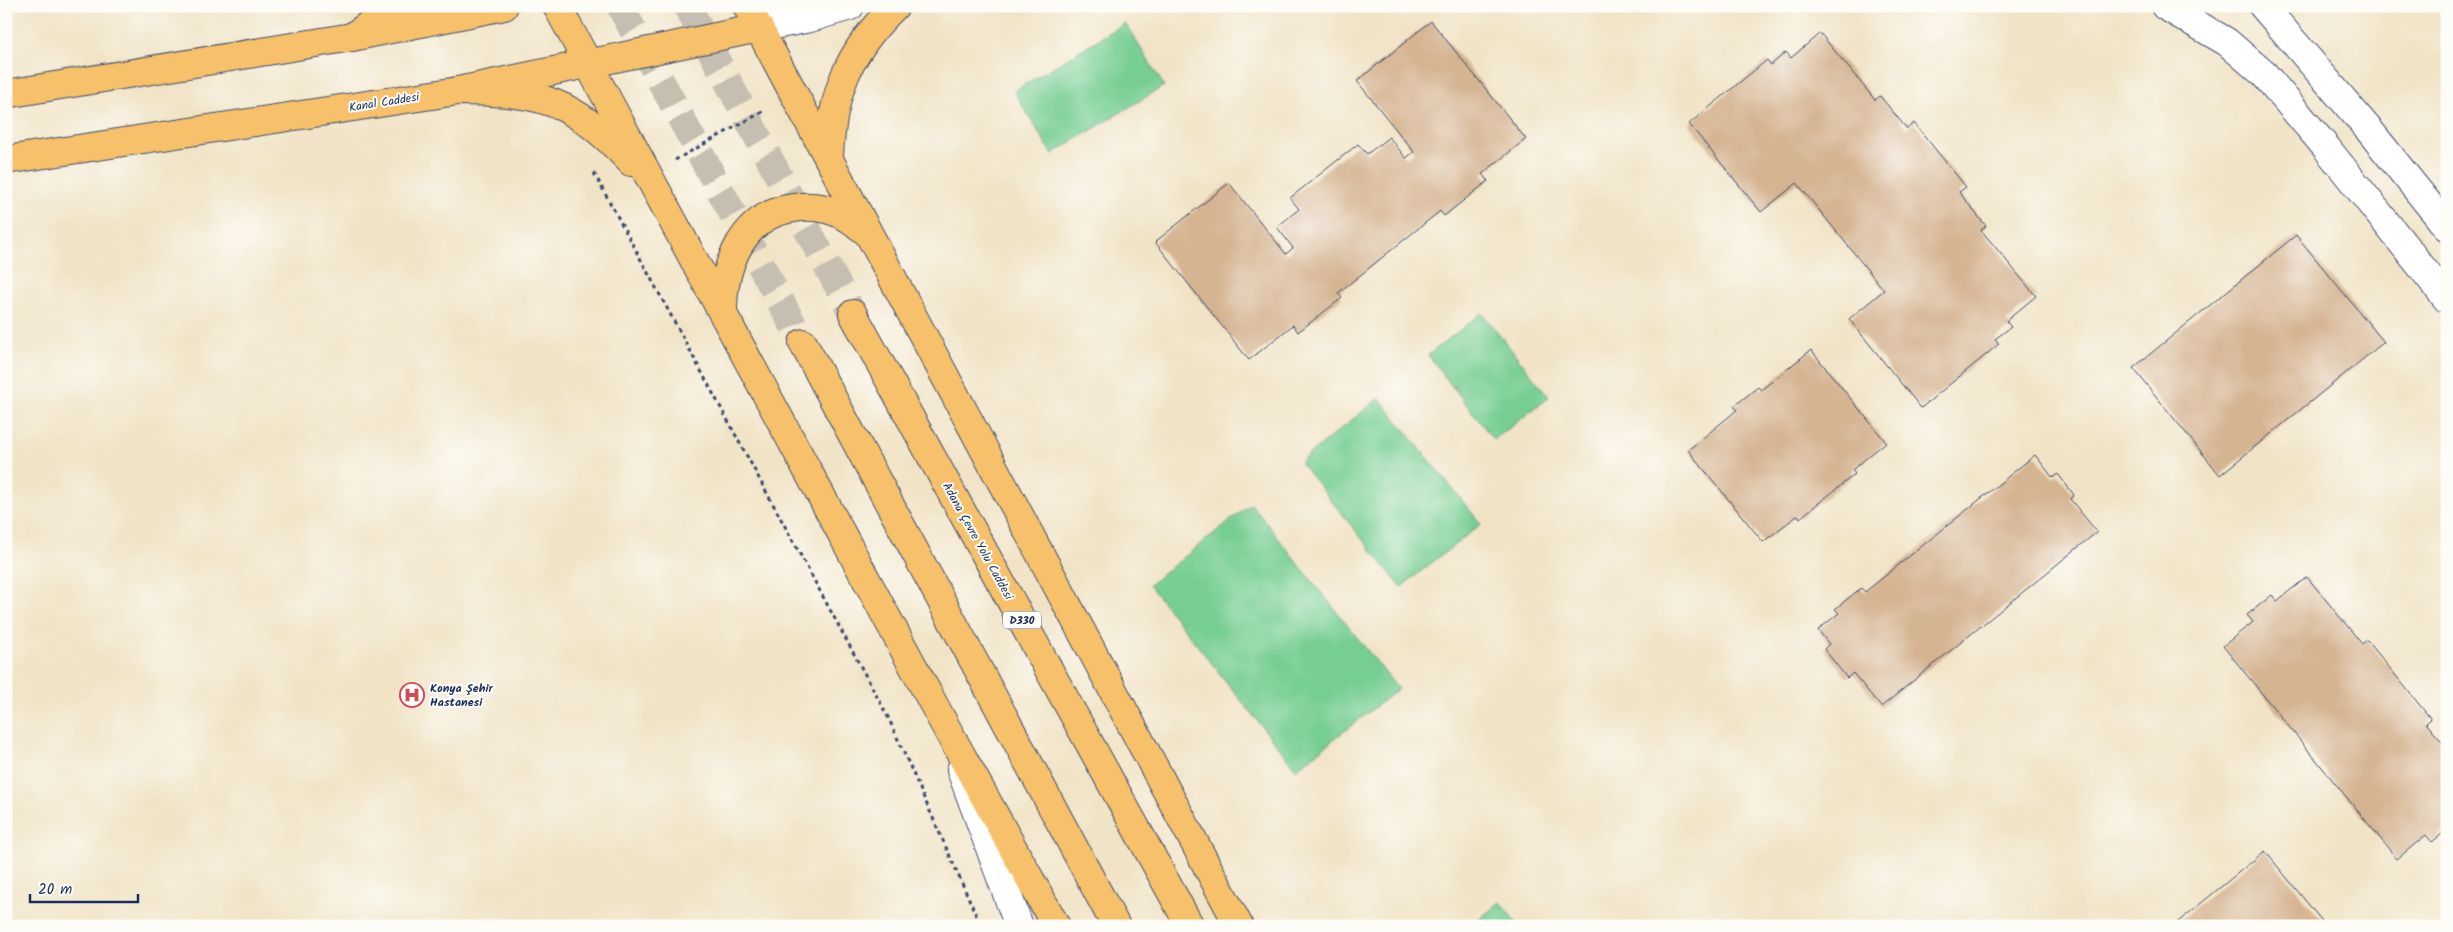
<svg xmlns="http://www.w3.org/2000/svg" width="2453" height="932" viewBox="0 0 2453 932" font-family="Kalam,sans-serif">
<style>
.green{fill:#76ce93;stroke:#487e78}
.building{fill:#d5b492}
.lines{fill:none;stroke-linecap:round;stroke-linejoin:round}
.highway-tunnel{stroke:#c6bfb1;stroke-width:28;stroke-dasharray:28 14;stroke-linecap:butt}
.minor-casing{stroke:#3b4a6e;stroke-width:30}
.major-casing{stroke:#3b4a6e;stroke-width:30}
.highway-casing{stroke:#3b4a6e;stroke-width:30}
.path{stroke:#3b4a6e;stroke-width:3;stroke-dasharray:4 4;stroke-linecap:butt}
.minor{stroke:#fff;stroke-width:28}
.major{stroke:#f6c16b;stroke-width:28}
.highway{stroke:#f6c16b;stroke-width:28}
.labels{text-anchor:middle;stroke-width:4;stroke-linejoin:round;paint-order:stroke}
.shield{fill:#fdfcf7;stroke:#5f6c8c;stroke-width:1}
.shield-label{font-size:11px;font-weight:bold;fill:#1b2f5e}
.street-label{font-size:12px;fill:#1b2f5e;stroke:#fdfcf7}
.poi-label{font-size:12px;font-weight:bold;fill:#1b2f5e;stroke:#fdfcf7;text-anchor:start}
</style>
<rect width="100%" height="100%" fill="#fdfcf7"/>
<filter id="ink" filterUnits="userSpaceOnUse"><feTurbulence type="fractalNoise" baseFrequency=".02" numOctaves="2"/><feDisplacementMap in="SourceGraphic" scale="10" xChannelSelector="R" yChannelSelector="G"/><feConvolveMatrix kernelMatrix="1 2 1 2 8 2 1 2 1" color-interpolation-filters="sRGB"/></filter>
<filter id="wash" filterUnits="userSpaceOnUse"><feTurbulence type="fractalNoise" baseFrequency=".0096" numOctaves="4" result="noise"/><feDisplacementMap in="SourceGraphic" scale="20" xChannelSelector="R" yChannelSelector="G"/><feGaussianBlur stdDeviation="1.12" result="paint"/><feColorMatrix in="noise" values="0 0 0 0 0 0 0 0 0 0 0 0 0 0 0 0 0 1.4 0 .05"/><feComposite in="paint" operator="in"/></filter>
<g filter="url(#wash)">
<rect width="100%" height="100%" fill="#f1e3c6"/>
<!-- green -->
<path class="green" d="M1125,23L1164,86L1052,154L1014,91Z
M1482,313L1549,397L1494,440L1428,355Z
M1379,398L1481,524L1401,587L1300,462Z
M1251,504L1398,689L1296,769L1149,585Z
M1500,902L1519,926H1471Z"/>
<g id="blocks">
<!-- building -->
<path class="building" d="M1431,21L1526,139L1482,174L1488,181L1444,216L1440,211L1338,293L1342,298L1298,332L1293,325L1249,360L1155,242L1229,183L1286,254L1293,248L1277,227L1299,209L1290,198L1358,144L1367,154L1389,137L1406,158L1414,152L1357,81Z
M1820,33L1875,100L1880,96L1907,129L1914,123L1966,187L1959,192L1986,226L1981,230L2036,296L2006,321L2011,327L1995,339L1999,344L1921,408L1849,319L1884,290L1797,183L1761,212L1689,124L1767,60L1771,65L1786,52L1791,58Z
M2296,235L2384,342L2220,475L2133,368Z
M1811,350L1886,442L1852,470L1855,474L1800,518L1798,515L1763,542L1688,450L1737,410L1734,406L1758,387L1761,390Z
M2035,455L2053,478L2058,474L2074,495L2070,499L2097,532L1881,707L1853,673L1847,678L1824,649L1829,644L1818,630L1839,613L1835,609L1861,588L1865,592Z
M2307,577L2362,644L2367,640L2431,719L2426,723L2447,748V830L2432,842L2426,835L2397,859L2223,646L2253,622L2247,615L2272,595L2277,601Z
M2265,851L2326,926H2173Z"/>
</g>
</g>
<g filter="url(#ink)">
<use href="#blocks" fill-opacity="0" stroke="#3b4a6e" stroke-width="1"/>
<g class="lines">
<!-- highway-tunnel -->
<path class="highway-tunnel" d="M620,6L803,343
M687,6L853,314"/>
<defs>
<path id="minor" d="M2165,6L2227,42L2264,74L2325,146L2447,299
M2263,6L2369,130L2447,227
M759,28L810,18L850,6
M961,770L1019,926"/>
<path id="major" d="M6,94L352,37L504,6
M6,160L458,91L759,28"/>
<path id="highway" d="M557,6L948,731L1056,926
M747,6L1239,926
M352,37L395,6
M458,91C543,92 571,99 631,162
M829,157C832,92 848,52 895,6
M723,311C723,265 743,214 794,208C812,205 830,208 846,217C854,221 861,228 868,233
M853,314L1190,926
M803,343L1116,926"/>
</defs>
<!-- minor casing -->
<use href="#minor" class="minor-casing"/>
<!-- major casing -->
<use href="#major" class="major-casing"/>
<!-- highway casing -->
<use href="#highway" class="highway-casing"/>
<!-- path -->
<path class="path" d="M675,160L766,110
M594,173L888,717L981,926"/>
<!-- minor -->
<use href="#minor" class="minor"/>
<!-- major -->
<use href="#major" class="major"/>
<!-- highway -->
<use href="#highway" class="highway"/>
</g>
</g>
<!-- icons -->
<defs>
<symbol id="hospital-ring" viewBox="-11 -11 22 22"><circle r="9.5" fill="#fdfcf7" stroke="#d1495b" stroke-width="1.5"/><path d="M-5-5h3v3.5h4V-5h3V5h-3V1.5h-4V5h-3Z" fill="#d1495b"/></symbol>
</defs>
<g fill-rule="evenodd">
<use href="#hospital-ring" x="398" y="681" width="28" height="28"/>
</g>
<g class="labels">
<!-- shield labels -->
<rect class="shield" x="1003" y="611.5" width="38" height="17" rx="4"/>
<g class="shield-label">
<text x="1022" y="624">D330</text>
</g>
<!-- street labels -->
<g class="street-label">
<text transform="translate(384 102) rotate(-9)" y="4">Kanal Caddesi</text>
<text transform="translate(978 541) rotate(61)" y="4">Adana Çevre Yolu Caddesi</text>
</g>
<!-- poi labels -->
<g class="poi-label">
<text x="430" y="692">Konya Şehir<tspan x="430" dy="14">Hastanesi</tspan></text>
</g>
</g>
<!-- margin -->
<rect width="2453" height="932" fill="none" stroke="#fdfcf7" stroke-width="25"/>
<!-- scale -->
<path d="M30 894v8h108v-8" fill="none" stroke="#1b2f5e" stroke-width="2.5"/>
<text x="38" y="894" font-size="15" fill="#1b2f5e" stroke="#fdfcf7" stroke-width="4" paint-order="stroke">20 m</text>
</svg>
